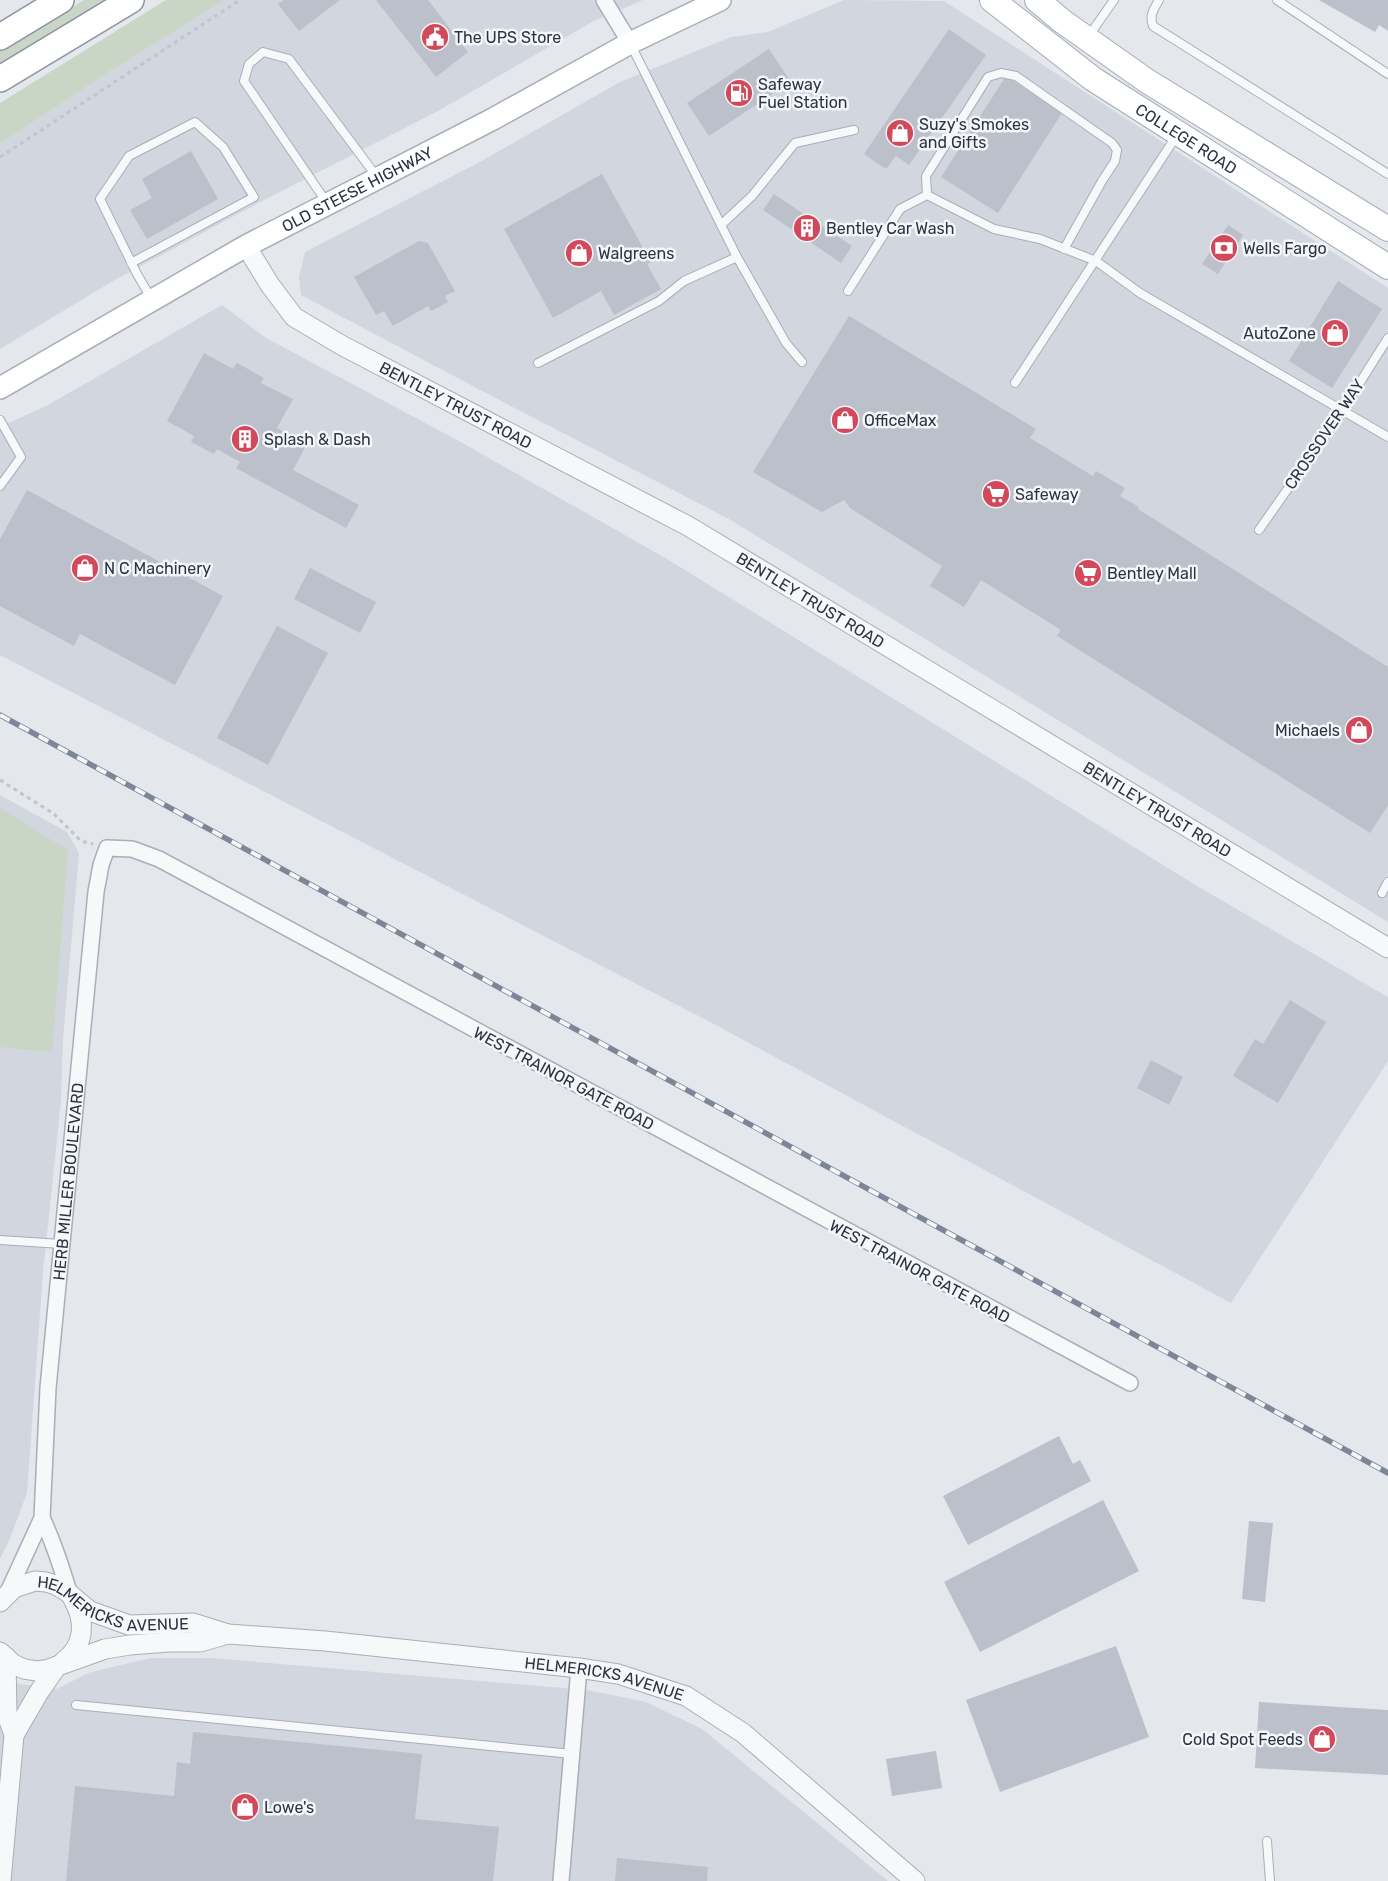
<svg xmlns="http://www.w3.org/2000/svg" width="1388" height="1881" viewBox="0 0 1388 1881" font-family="Rubik,sans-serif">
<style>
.built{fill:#d2d6de}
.green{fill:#c9d6c5}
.building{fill:#bbc0ca}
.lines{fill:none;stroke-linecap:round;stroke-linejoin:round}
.service-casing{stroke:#a9aeb7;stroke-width:10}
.minor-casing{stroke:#a9aeb7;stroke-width:18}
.tertiary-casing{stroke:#a9aeb7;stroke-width:21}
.secondary-casing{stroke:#a9aeb7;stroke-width:24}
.primary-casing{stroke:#a3abb8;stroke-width:26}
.trunk-casing{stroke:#8b94a3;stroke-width:28}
.path{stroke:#c2c5cb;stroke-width:3;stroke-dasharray:4 4;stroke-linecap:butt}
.service{stroke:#f7f8fa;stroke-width:8}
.minor{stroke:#f7f8fa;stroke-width:15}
.tertiary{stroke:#f7f8fa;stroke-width:19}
.secondary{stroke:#fff;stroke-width:21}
.primary{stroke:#fff;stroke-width:24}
.trunk{stroke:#fff;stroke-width:25}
.rail-casing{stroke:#7d8696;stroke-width:5.5}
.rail{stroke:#f4f6f9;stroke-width:4;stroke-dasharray:11;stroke-linecap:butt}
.labels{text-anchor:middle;stroke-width:5;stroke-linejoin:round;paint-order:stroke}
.poi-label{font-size:16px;fill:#2b3445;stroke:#f4f6f9;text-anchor:start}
.street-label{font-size:16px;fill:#2b3445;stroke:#f4f6f9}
</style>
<rect width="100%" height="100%" fill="#e4e7ec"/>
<!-- built -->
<path class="built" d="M225,0H643L592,22L438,111L262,201L113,281L0,349V144L112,70Z
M844,0L944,1L1388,288V922L729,519L486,393L301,295L299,277L305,252L478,163L620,82L731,37L768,32Z
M222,305L266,338L459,441L667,559L1197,886L1388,997V1061L1231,1303L714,1024L0,655V427L48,405Z
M0,795L67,832L79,853L63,1039L61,1101L43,1272L27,1493L9,1541L0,1559Z
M150,1658H211L587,1690L646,1702L702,1729L888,1881H0V1681L57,1689L88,1673Z"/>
<!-- green -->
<path class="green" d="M84,0H107L0,67V51Z
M166,0H225L112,70L0,144V103Z
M0,808L68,850L52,1052L0,1047Z"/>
<!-- building -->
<path class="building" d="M284,0H340L299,31L278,4Z
M376,0H428L468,52L436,77Z
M1319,0H1388V31L1379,25L1375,32Z
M949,29L986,55L909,165L896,156L886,169L864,154Z
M769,49L791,82L709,136L687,103Z
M1006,76L1062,113L998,213L941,177Z
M191,151L218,199L147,239L130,210L152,198L142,179Z
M602,174L651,262L647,264L661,289L614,315L601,291L553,318L504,229Z
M774,194L852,246L841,263L763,210Z
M1228,225L1243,235L1218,274L1202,264Z
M419,241L428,243L455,291L445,296L448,302L431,311L428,306L393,326L384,311L376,315L354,277Z
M1338,281L1382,309L1332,388L1289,361Z
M849,316L1036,429L1030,438L1093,476L1096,471L1125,488L1120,496L1139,507L1138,509L1388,667V805L1370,833L1057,636L1061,630L981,580L964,607L930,586L942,566L850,508L844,500L822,512L753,472Z
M204,353L233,369L237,363L264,378L261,383L293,399L277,428L307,444L293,470L359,505L346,528L236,468L240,462L217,449L214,454L191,442L194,436L167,421Z
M27,490L223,596L175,685L80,634L74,646L0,606V539Z
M310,568L376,602L360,633L294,599Z
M277,626L328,653L268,765L217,738Z
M1290,1000L1326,1022L1278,1103L1233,1076L1255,1039L1263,1044Z
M1151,1060L1183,1077L1169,1105L1137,1088Z
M1059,1436L1073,1464L1080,1460L1091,1481L968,1545L943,1496Z
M1103,1500L1139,1571L980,1652L944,1582Z
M1249,1521L1273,1523L1265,1602L1242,1599Z
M1116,1646L1149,1737L1000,1792L966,1700Z
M1259,1702L1388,1710V1775L1255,1768Z
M193,1732L422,1754L415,1819L499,1827L493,1881H66L75,1786L174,1796L177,1762L190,1764Z
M936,1751L942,1788L892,1796L886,1759Z
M617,1858L708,1867L707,1881H615Z"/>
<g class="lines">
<defs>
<path id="service" d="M1159,0C1154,9 1149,15 1153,26L1388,174
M1277,0L1388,74
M1088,37L1114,0
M631,45L737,257L786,343L802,362
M927,195L926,176L988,77L1001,73L1016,76L1112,143L1117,150L1115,161L1102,181L1064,249
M327,203L244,81L249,64L263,52L289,59L377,177
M721,225L752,196L795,143L854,130
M131,263L254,197L223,147L195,122L129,156L100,199L137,274L151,298
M848,291L900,209L927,195L994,229L1040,239L1096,261L1140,293L1388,437
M538,363L659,301L684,281L737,257
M1015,383L1177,135
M0,420L21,457L0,486
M1259,530L1342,411L1388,338
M1382,893L1388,882
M0,1240L61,1244
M76,1705L572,1754
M1267,1841L1270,1881"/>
<g id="minor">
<path d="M604,0L630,43"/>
<path d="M42,1518C54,1543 62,1569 70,1595"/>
<path id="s1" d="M8,1592L42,1518L48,1388L96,892L101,865L107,848L132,849L159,859L1130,1383"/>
<path d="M561,1881L579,1668"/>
</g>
<g id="tertiary">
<path id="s2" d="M246,246L270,285L294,317L343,346L688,526L1388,948"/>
<path id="s3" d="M0,1602L14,1588L35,1581L46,1582L56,1585L66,1591L90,1611L129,1625L193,1623L228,1634L325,1641L579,1668L618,1674L686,1696L743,1733L915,1881"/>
<path d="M0,1652L13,1664L24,1669L37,1671L49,1669L105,1649L130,1645L169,1642H200L228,1634"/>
<path d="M63,1662C85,1646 86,1621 73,1599"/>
<path d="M14,1735L39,1692L57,1666"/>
<path d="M1,1881L14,1735L7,1715L6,1657"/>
</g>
<g id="secondary">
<path id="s4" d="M0,388L246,246L493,119L630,43L720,0"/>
</g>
<g id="primary">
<path id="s5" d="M992,0L1093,79L1388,267"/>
<path d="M1037,0L1062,21L1147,81L1388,229"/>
</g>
<path id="trunk" d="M0,37L61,0
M0,79L131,0"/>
</defs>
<!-- service casing -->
<use href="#service" class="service-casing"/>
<!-- minor casing -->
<use href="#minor" class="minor-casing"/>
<!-- tertiary casing -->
<use href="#tertiary" class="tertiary-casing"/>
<!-- secondary casing -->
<use href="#secondary" class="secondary-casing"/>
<!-- primary casing -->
<use href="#primary" class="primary-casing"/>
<!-- trunk casing -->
<use href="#trunk" class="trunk-casing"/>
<!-- path -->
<path class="path" d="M0,157L240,0
M0,780L54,814L81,841L93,844"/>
<!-- service -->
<use href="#service" class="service"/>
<!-- minor -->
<use href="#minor" class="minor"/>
<!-- tertiary -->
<use href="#tertiary" class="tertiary"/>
<!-- secondary -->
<use href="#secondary" class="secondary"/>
<!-- primary -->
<use href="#primary" class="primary"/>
<!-- trunk -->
<use href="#trunk" class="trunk"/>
<defs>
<path id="rail" d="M0,715L1388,1473"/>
</defs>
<!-- rail casing -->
<use href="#rail" class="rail-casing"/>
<!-- rail -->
<use href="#rail" class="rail"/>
</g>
<!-- icons -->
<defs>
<symbol id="civic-disc" viewBox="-11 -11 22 22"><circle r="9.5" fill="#d1495b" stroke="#f4f6f9"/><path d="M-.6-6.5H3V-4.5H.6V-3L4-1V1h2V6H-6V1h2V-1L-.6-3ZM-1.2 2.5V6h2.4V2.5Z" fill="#fff"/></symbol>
<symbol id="fuel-disc" viewBox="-11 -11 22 22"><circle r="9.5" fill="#d1495b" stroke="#f4f6f9"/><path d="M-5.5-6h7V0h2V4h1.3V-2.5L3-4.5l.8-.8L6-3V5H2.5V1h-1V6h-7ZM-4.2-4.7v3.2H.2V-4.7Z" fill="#fff"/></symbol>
<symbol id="shop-disc" viewBox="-11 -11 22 22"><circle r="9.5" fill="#d1495b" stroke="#f4f6f9"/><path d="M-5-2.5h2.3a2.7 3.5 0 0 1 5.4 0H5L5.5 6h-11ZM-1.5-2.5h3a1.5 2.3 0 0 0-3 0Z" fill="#fff"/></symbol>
<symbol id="building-disc" viewBox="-11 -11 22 22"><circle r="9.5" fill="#d1495b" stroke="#f4f6f9"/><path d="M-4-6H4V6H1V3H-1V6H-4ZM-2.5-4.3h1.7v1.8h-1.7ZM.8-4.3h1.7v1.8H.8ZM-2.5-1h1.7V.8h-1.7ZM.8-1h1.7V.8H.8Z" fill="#fff"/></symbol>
<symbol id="bank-disc" viewBox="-11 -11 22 22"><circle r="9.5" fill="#d1495b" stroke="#f4f6f9"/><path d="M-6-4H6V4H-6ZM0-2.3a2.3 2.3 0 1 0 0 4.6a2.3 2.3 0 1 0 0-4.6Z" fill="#fff"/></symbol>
<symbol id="supermarket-disc" viewBox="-11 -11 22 22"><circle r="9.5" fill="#d1495b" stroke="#f4f6f9"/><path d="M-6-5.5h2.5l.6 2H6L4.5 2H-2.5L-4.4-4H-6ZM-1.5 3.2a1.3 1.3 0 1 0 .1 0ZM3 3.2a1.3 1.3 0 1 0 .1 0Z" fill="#fff"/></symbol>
</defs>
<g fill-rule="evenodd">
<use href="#civic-disc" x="419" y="21" width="32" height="32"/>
<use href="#fuel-disc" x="723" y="77" width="32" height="32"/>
<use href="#shop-disc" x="884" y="117" width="32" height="32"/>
<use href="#building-disc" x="791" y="212" width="32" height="32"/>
<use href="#bank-disc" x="1208" y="232" width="32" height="32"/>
<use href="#shop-disc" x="563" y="237" width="32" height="32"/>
<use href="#shop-disc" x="1319" y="317" width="32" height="32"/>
<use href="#shop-disc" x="829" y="404" width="32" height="32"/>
<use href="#building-disc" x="229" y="423" width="32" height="32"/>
<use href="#supermarket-disc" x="980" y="478" width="32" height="32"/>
<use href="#shop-disc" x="69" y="552" width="32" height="32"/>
<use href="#supermarket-disc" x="1072" y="557" width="32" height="32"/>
<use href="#shop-disc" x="1343" y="714" width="32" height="32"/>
<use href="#shop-disc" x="1306" y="1723" width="32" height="32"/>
<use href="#shop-disc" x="229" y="1791" width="32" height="32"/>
</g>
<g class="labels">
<!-- poi labels -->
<g class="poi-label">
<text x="454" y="43">The UPS Store</text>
<text x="758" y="90">Safeway<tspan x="758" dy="18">Fuel Station</tspan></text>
<text x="919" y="130">Suzy's Smokes<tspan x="919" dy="18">and Gifts</tspan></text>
<text x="826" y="234">Bentley Car Wash</text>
<text x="1243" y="254">Wells Fargo</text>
<text x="598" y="259">Walgreens</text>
<text x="1316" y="339" text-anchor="end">AutoZone</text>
<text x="864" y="426">OfficeMax</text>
<text x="264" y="445">Splash &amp; Dash</text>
<text x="1015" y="500">Safeway</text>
<text x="104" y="574">N C Machinery</text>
<text x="1107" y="579">Bentley Mall</text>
<text x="1340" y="736" text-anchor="end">Michaels</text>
<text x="1303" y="1745" text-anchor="end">Cold Spot Feeds</text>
<text x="264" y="1813">Lowe's</text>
</g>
<!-- street labels -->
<g class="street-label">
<text dy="6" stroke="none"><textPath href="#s5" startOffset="239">COLLEGE ROAD</textPath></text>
<text dy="6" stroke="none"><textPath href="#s4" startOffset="409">OLD STEESE HIGHWAY</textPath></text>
<text dy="6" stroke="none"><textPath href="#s2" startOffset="270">BENTLEY TRUST ROAD</textPath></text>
<text transform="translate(1324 434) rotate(-56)" y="6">CROSSOVER WAY</text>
<text dy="6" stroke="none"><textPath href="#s2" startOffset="675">BENTLEY TRUST ROAD</textPath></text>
<text dy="6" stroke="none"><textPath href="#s2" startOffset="1080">BENTLEY TRUST ROAD</textPath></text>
<text transform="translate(564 1078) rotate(28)" y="6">WEST TRAINOR GATE ROAD</text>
<text dy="6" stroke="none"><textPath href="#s1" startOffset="419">HERB MILLER BOULEVARD</textPath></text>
<text transform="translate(920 1271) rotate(28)" y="6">WEST TRAINOR GATE ROAD</text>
<text dy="6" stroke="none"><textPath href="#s3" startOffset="126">HELMERICKS AVENUE</textPath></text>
<text dy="6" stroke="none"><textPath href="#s3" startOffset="628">HELMERICKS AVENUE</textPath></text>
</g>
</g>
</svg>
